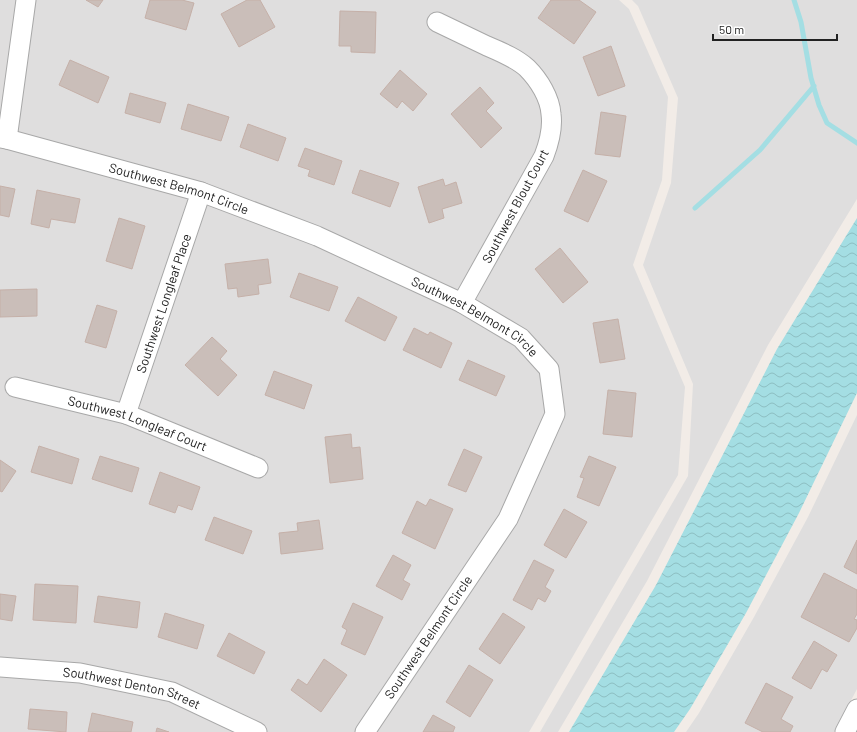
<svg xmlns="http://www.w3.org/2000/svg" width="857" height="732" viewBox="0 0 857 732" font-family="Barlow,sans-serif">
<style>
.residential{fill:#dfdede}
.water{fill:url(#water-waves)}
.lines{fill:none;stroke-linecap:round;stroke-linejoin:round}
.stream{stroke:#a4dee3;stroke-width:5}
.building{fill:#cabeb9;stroke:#c5b0a8}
.minor-casing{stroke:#a8a8a8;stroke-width:21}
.minor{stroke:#fff;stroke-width:19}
.labels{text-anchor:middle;stroke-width:3;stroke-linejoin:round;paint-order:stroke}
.street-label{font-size:13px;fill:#212121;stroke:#fff}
</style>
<defs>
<pattern id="water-waves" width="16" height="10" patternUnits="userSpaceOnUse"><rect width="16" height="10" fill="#a4dee3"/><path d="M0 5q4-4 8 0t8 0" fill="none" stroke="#8dbec2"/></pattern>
</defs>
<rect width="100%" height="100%" fill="#f2ece7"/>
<!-- residential -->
<path class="residential" d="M0,0H619L629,9L668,97L662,180L633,265L685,387L678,475L529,732H0Z
M632,0H857V199L768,345L647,581L558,732H540L688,476L693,384L643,265L671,183L678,98L638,6Z
M857,415V689L838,725L834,732H686L699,713L754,617L808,517Z"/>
<!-- water -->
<path class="water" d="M857,218V393L799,513L746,613L690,709L674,732H569L656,585L777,349Z"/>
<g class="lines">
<!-- stream -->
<path class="stream" d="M794,0L801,22L811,78L819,105L827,123L857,143
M695,208L760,150L814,86"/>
</g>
<!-- building -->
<path class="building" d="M86,0H103L98,7Z
M150,0H182L194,3L186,30L145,18Z
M247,0H260L275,27L239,47L221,14Z
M551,0H579L596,12L574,44L538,18Z
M340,11L376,12L375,53L351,52V46H339Z
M611,46L625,86L598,96L583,57Z
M70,60L109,77L98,103L59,85Z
M400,70L427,94L413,111L402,101L397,108L380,94Z
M480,87L494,103L486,111L502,128L481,148L451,114Z
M130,93L166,103L160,123L125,113Z
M188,104L229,117L221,141L181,129Z
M601,112L626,116L620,157L595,154Z
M248,124L286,138L278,161L240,147Z
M305,148L342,161L334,185L308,176L310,170L298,166Z
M360,170L399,183L390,207L352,193Z
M583,170L607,181L588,222L564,211Z
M443,179L445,186L456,182L462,203L442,209L444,218L429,223L418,187Z
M0,186L15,189L9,217L0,215Z
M37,190L80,199L75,223L51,219L49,228L31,224Z
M119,218L145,226L132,269L106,261Z
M560,248L588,282L563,303L535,269Z
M268,259L271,283L258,285L259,294L238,297L237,288L228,289L225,264Z
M299,273L338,287L329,311L290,297Z
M37,289V316L0,317V290Z
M358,297L397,317L385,341L345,321Z
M97,305L117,311L106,348L85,342Z
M618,319L625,359L600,363L593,323Z
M414,328L428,335L430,332L452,343L441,368L403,350Z
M212,337L227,351L220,359L237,375L218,396L185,365Z
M468,360L505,376L496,396L459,380Z
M274,371L312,385L304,409L265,395Z
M608,390L636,393L632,437L603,434Z
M351,434L352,448L360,447L363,479L330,483L325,437Z
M39,446L79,459L72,484L31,472Z
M464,449L482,457L466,492L448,485Z
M100,456L139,468L132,492L92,479Z
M589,456L616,467L599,506L577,497L584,478L580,477Z
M0,460L16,471L2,492L0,491Z
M160,472L200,487L192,510L178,505L175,513L149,504Z
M430,499L453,509L435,549L402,533L417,501L426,506Z
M564,509L587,522L566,558L544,545Z
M214,517L252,531L243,554L205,540Z
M319,520L323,549L281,554L279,533L298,531L297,523Z
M857,540V574L844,567Z
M393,555L411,565L403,580L410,584L402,600L376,586Z
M534,560L554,570L545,587L551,591L545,602L538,598L532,610L513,600Z
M824,573L857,590V614L854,619L857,620V628L849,642L801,617Z
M35,584L78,586L76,623L33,620Z
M0,594L16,596L12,621L0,619Z
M98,596L140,602L137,628L94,622Z
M353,603L383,617L365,655L341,644L347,630L342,627Z
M165,613L204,625L197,649L158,637Z
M503,613L525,627L500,664L479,649Z
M229,633L265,652L254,674L217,656Z
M814,641L837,655L827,672L822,669L811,689L792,678Z
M324,659L347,675L321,712L291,690L298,679L307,685Z
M469,665L493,680L470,717L446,702Z
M766,683L793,697L781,719L793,726L790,732H763L745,723Z
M30,709L67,712L66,732L28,729Z
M92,713L133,722L131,732H88Z
M433,715L455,727L453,732H423Z
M157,728L169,732H156Z"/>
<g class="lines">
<defs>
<g id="minor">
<path d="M437,22C454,30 470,38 487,46C501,52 516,58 527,68C539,80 550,98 551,114C553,128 549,143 544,156L462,303"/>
<path id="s1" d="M0,138L7,139L201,192L317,236L462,303L521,338L549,369L555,414L508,519L365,732"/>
<path d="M7,139L26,0"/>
<path id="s2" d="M15,387L126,414L258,468"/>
<path id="s3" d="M126,414L201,192"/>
<path id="s4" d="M0,667L80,673L172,692L257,732"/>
<path d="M845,732L857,709"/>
</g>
</defs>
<!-- minor casing -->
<use href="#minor" class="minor-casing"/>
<!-- minor -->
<use href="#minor" class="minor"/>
</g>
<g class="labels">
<!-- street labels -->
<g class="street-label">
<text dy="5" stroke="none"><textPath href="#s1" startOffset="186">Southwest Belmont Circle</textPath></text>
<text transform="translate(515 206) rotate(-62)" y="5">Southwest Blout Court</text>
<text dy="5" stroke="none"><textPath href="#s3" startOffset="117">Southwest Longleaf Place</textPath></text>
<text dy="5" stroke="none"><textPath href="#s1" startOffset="510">Southwest Belmont Circle</textPath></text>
<text dy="5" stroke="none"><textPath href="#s2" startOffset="128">Southwest Longleaf Court</textPath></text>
<text transform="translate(428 637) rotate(-56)" y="5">Southwest Belmont Circle</text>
<text dy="5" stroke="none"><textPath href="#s4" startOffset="134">Southwest Denton Street</textPath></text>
</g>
</g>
<!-- scale -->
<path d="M713 34v6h124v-6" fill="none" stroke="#212121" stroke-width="2"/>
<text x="719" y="34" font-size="12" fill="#212121" stroke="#ffffff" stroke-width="3" paint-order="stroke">50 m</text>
</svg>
